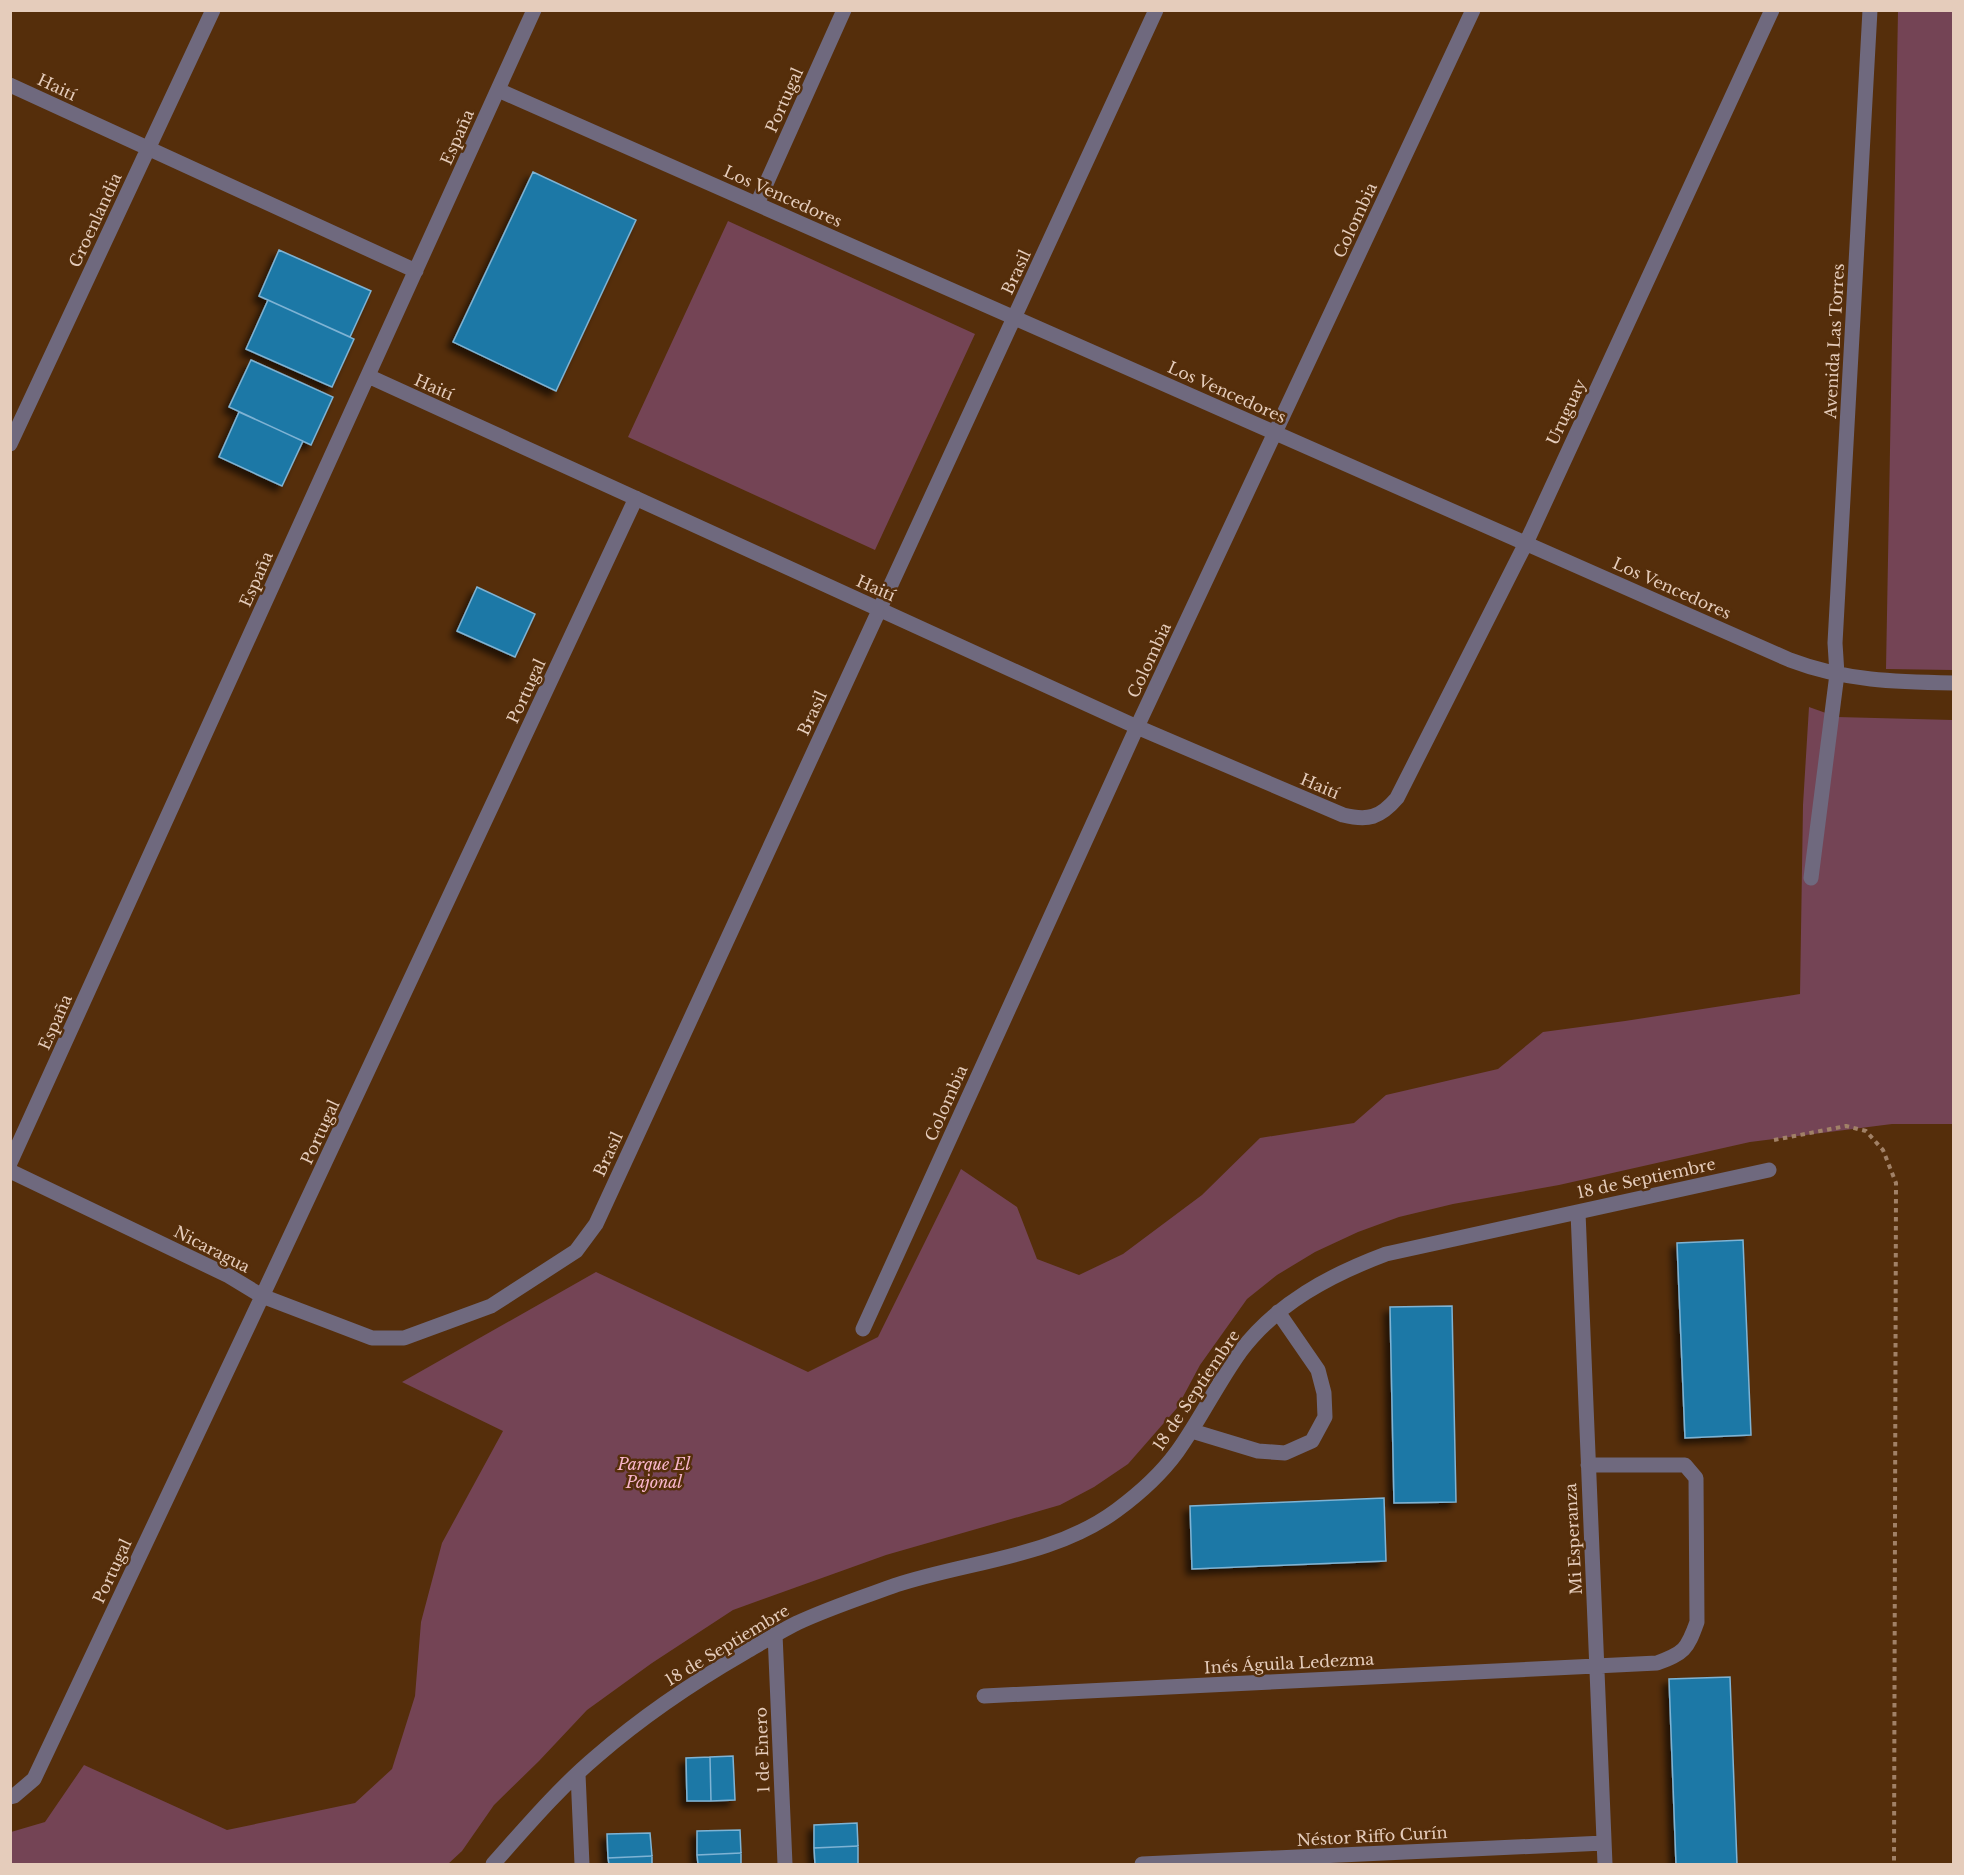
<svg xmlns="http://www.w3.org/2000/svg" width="1964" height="1875" viewBox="0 0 1964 1875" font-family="'Libre Baskerville',serif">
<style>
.green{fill:#744455}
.building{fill:#1e78a6;stroke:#7eb3d4;stroke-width:1.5;filter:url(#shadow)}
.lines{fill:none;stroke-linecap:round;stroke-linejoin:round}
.path{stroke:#a18167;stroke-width:4;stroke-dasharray:4.5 4.5;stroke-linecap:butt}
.minor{stroke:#6f697e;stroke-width:15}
.labels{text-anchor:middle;stroke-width:5;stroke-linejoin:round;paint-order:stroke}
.street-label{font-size:16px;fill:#e5ccbb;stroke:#552e0b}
.park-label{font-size:16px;font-style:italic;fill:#f9b6cc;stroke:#552e0b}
</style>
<defs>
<filter id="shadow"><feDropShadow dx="-5.5" dy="5.5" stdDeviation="3" flood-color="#0009"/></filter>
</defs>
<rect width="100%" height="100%" fill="#552e0b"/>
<!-- green -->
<path class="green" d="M1898,11H1953V670L1886,669Z
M728,221L975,334L875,550L628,437Z
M1809,707L1837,717L1953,720V1124H1892L1750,1142L1559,1185L1453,1204L1399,1217L1358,1232L1315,1252L1277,1275L1247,1299L1200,1365L1177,1408L1128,1464L1094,1487L1060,1505L886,1555L733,1610L652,1663L587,1710L539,1761L494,1805L462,1851L448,1864H11V1832L45,1822L84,1765L227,1830L355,1803L392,1769L415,1696L421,1622L442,1543L503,1431L402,1382L596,1272L808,1372L878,1337L961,1169L1017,1207L1037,1259L1079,1275L1123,1254L1202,1195L1260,1138L1354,1123L1386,1095L1498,1069L1543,1032L1625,1021L1800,994L1803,805Z"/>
<!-- building -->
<path class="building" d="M533,172L636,220L556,391L453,342Z
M279,250L371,291L350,337L259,296Z
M268,300L354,339L332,387L246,349Z
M251,360L333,397L311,445L229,407Z
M239,412L303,441L282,486L219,457Z
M477,587L535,614L515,657L457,631Z
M1743,1240L1751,1435L1685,1438L1677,1243Z
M1452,1306L1456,1502L1394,1503L1390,1307Z
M1384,1498L1386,1561L1192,1569L1190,1506Z
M1730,1677L1737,1864H1676L1669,1679Z
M733,1756L735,1800L711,1801L710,1757Z
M710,1757L711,1801H687L686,1758Z
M857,1823L858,1846L814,1848V1825Z
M740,1830L741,1853L697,1855V1831Z
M650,1833L652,1856L608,1858L607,1834Z
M858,1846V1864H815L814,1848Z
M741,1853V1864H698L697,1855Z
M652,1856V1864H609L608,1858Z"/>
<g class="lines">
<!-- path -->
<path class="path" d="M1774,1140L1846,1126L1866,1131L1883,1150L1896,1183L1894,1864"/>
<!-- minor -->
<path class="minor" d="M10,85L416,271
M498,90L1790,660C1845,681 1896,682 1954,683
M757,204L844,10
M368,376L1137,727L1343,815C1368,821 1380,818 1397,798L1526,543L1772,10
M10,444L213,10
M1811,878L1837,674L1835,643L1870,10
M10,1163L534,10
M10,1171L229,1276L262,1296L372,1338H404L491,1306L576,1251L596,1224L1156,10
M1578,1212L1605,1864
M863,1329L1137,727L1473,10
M1192,1431L1258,1451L1285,1453L1312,1441L1325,1417L1324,1393L1318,1370L1278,1312
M775,1634L785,1864
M984,1696L1657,1663C1684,1653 1687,1650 1697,1622L1696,1478L1685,1465H1588
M578,1774L582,1864
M10,1797L14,1796L34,1779L251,1320L636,498
M493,1864C526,1827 559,1788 597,1756C642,1717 692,1683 744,1653C761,1643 779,1632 797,1623C829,1608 863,1597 896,1585C969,1561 1054,1557 1117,1510C1140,1493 1161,1474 1177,1452C1200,1420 1217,1384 1240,1352C1277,1303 1330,1275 1386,1254L1769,1170
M1142,1864L1604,1843"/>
</g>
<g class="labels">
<!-- street labels -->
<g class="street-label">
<text transform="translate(57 87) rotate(25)" y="6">Haití</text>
<text transform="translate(784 100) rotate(-66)" y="6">Portugal</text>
<text transform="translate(457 137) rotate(-66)" y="6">España</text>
<text transform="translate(783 196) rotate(24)" y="6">Los Vencedores</text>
<text transform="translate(95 220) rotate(-65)" y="6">Groenlandia</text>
<text transform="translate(1355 220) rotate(-65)" y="6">Colombia</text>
<text transform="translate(1016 272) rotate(-65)" y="6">Brasil</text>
<text transform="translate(1834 341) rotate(-87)" y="6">Avenida Las Torres</text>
<text transform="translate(434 387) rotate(24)" y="6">Haití</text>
<text transform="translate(1227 392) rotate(24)" y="6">Los Vencedores</text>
<text transform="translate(1566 412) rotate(-65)" y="6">Uruguay</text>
<text transform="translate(256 579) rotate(-66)" y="6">España</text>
<text transform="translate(876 588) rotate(24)" y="6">Haití</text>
<text transform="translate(1672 588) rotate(24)" y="6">Los Vencedores</text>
<text transform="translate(1149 660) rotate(-65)" y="6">Colombia</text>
<text transform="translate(526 691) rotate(-65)" y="6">Portugal</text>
<text transform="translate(812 713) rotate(-65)" y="6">Brasil</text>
<text transform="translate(1320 786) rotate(23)" y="6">Haití</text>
<text transform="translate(55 1022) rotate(-66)" y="6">España</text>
<text transform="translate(946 1103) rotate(-66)" y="6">Colombia</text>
<text transform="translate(320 1132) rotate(-65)" y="6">Portugal</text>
<text transform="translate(608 1154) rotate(-65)" y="6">Brasil</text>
<text transform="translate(1646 1178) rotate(-12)" y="6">18 de Septiembre</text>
<text transform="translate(212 1249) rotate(27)" y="6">Nicaragua</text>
<text transform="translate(1196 1390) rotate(-56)" y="6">18 de Septiembre</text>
<text transform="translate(1573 1539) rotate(-93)" y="6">Mi Esperanza</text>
<text transform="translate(112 1571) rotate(-65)" y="6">Portugal</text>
<text transform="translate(727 1645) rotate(-31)" y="6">18 de Septiembre</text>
<text transform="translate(1289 1663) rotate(-3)" y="6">Inés Águila Ledezma</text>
<text transform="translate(762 1750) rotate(-92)" y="6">1 de Enero</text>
<text transform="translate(1372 1836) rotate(-3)" y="6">Néstor Riffo Curín</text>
</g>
<!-- park labels -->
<g class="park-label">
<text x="654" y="1470">Parque El<tspan x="654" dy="18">Pajonal</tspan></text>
</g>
</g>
<!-- border -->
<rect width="1964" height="1875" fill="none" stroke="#e5ccbb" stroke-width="24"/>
</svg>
